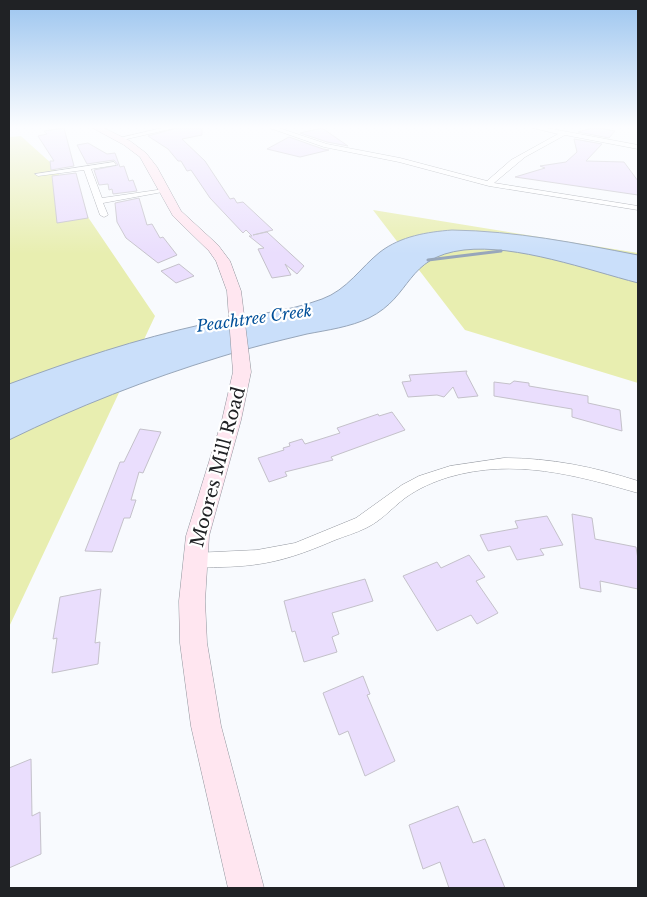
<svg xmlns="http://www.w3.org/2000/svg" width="647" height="897" viewBox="0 0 647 897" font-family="'Libre Baskerville',serif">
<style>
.green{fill:#e8eeb0}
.water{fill:#cadffa;stroke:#97a6ba}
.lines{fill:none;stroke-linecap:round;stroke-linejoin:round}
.stream{stroke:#97a6ba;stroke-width:3}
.building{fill:#eadefd;stroke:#c4c1ca}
.street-casing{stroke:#91959d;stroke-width:1}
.secondary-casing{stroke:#91959d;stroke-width:1}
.street{fill:#fff;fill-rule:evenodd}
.secondary{fill:#ffe6f0;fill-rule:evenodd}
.labels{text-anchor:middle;stroke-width:4.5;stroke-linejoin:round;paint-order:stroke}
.far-water-label{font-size:16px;font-style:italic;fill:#025099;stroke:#fff}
.street-label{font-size:18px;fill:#202225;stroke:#fff}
</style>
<rect width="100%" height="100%" fill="#f8fafe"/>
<!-- green -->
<path class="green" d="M21,136L52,164L155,316L9,627V137Z
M373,210L638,253V383L465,330Z"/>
<!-- water -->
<path class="water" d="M452,230C516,231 576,243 638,255V283C588,270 516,244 464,250C405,257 413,296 369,318C350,327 328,330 307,334C278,341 248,348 220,357C148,379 76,407 9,440V384C73,360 137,339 204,324C243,315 285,313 322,299C347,290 361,267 380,252C401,236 427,232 452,230Z"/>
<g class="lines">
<!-- stream -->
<path class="stream" d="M428,260L501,251"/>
</g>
<!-- building -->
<path class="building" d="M64,128L74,166L51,170L50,161H54L38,136L47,134L44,131Z
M177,128H202V135L182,139L205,161L230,199L234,198L237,203L243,202L273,230L253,235L267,232L304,266L297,274L285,264L291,275L272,278L258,249L264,248L249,236H252L246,230L243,233L210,198L191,170L187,171L181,161H178L168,149L148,136Z
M322,128L348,146L327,142L300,133Z
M592,128H600L615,131L609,138L578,132Z
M289,137L323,149L329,150L300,157L267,149Z
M574,139L602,144L586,161L624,162L638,181V195L515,177L545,168L540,166L566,162L577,152Z
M88,143L107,154L115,153L120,167L124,166L129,181L133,180L137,191L113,194L112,189L109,190L108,184L99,185L94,170L118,165L114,160L87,164L77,145Z
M76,173L88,218L57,223L52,176Z
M139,198L147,225L152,224L160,238L163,237L177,255L158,263L126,238L117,222L115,203Z
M179,264L194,276L176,283L161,271Z
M467,371L466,373L478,396L458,398L453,387L444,397L437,395L408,397L402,382L411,381L409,375Z
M514,381L529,383V386L588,396V403L620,410L622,431L572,417V409L494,396V382L510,384Z
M392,412L405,430L331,457L333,460L285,472L287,476L269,482L258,458L284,450L283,448L290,446L289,443L302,439L305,444L340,433L337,428L378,414L379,416Z
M140,429L161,432L143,473L139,472L131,500H136L130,518H124L112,552L85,551L120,462H124Z
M572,514L592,518L595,539L636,547L638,559V589L600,581L601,592L580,588Z
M547,516L563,545L540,549L544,555L517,560L510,546L488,551L480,535L518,528L515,521Z
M469,555L485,577L476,581L498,613L477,624L471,615L437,631L403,576L437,562L441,568Z
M365,579L373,601L332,613L339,634L332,637L337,652L304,662L295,631L292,632L284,601Z
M101,589L95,643L100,642L98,664L52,673L57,638L53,639L60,597Z
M363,676L370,694L367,695L395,761L365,776L348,731L339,735L323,693Z
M31,759L32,816L40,812L41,854L9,868V768Z
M458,806L473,843L485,839L505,888H449L440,862L423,869L409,825Z"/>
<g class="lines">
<defs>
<path id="street" d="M162,128H175L118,141L115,139Z
M270,128H279L327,144L400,158L487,181L511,160L558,134L533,128H547L638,145V149L565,135L525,157L494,183L638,206V210L489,186L399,162L324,147Z
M114,162L116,165L91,169L102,198L164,189L168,191L103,203L108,215L104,217L100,215L84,170L38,176L35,174Z
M504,458C551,458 594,467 638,481V493C576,475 514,458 449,477C433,482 419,488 405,498C392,508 381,521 366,528C356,533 345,536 335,540C293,558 267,566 222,567C211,567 198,569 188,565L186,560L188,555L194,553L257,550L295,543L356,518L402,485L419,476L450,466Z"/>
<path id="secondary" d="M93,128H104L130,141L146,153L157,167L181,211L218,245L230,261L241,291L251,372L241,420L209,536L205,601L207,643L221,726L264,888H228L191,726L180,643L179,601L186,536L222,420L233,372L227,291L216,261L209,251L173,216L140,157L124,145Z"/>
</defs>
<!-- street casing -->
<use href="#street" class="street-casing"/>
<!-- secondary casing -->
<use href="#secondary" class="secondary-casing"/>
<!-- street -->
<use href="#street" class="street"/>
<!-- secondary -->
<use href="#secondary" class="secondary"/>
</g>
<!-- sky -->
<linearGradient id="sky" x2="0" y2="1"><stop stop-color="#9cc5ef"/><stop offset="0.5" stop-color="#fcfdff"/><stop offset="1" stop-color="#fcfdff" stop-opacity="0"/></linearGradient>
<rect width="647" height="254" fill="url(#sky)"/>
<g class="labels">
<!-- far-water labels -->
<g class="far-water-label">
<text transform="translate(254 318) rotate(-8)" y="6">Peachtree Creek</text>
</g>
<!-- street labels -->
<g class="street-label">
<text transform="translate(218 467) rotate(-75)" y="6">Moores Mill Road</text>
</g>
</g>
<!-- border -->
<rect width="647" height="897" fill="none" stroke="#202225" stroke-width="20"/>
</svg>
